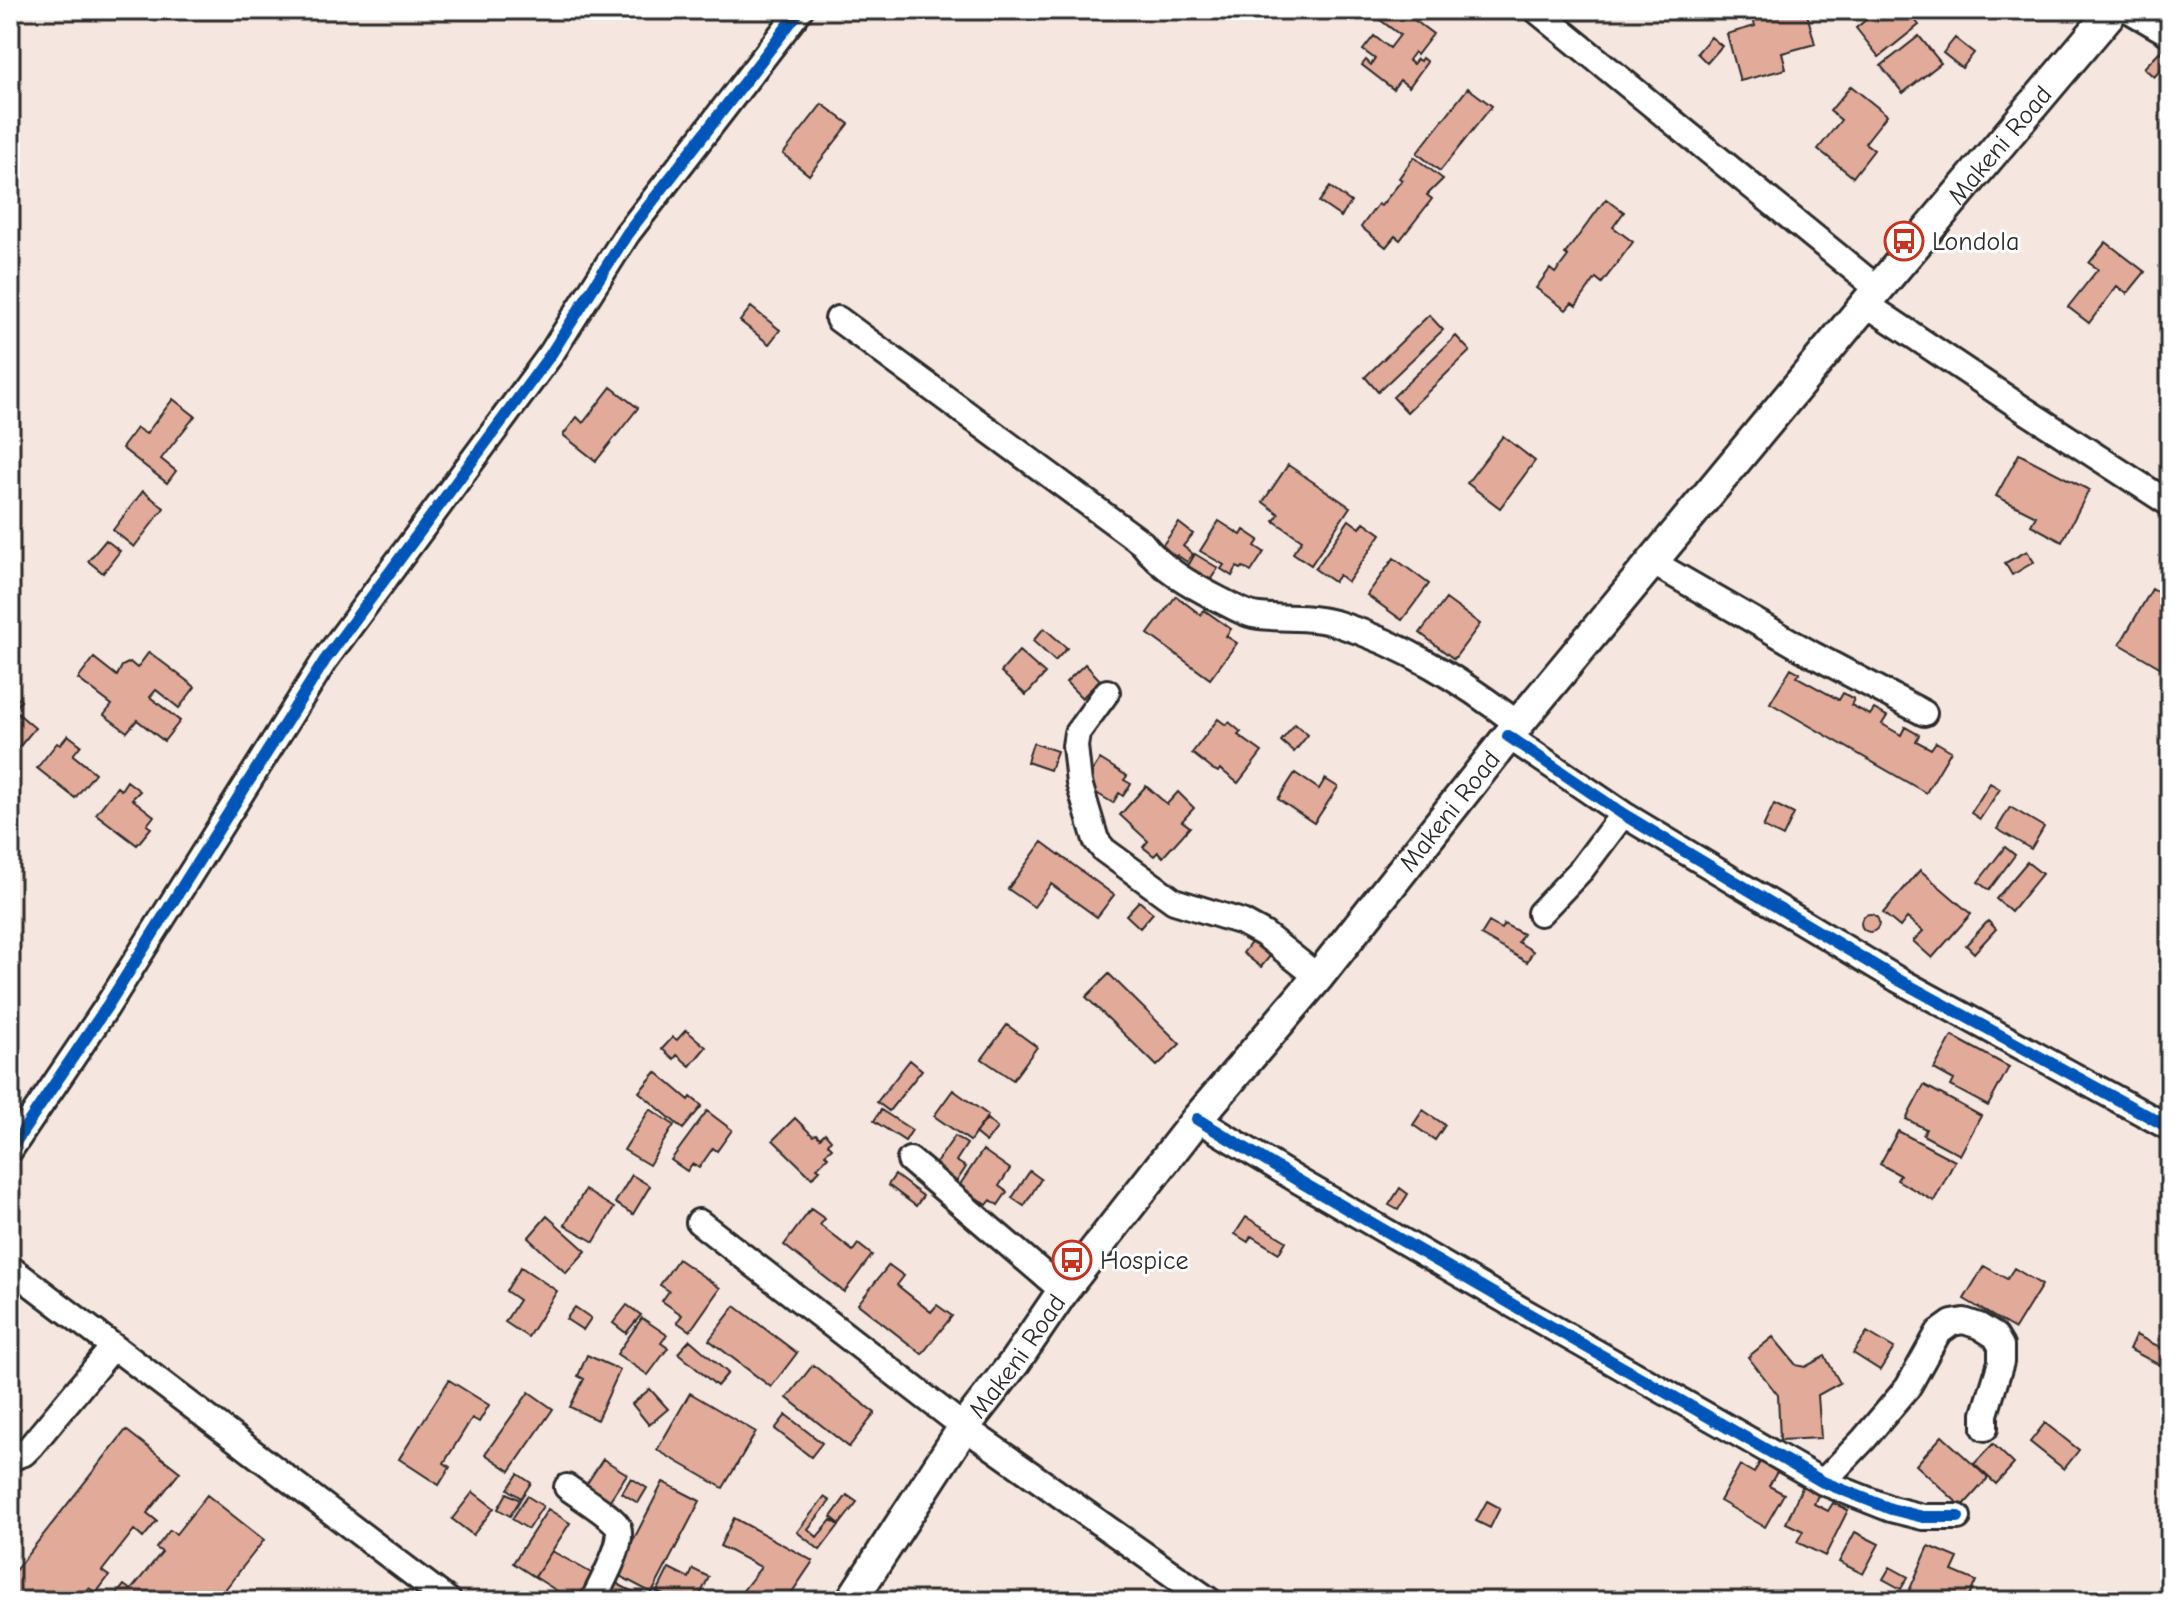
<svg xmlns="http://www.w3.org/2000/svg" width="2180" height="1611" viewBox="0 0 2180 1611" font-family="'Comic Neue',sans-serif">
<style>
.building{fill:#e2aa99;stroke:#2b2b2b;stroke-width:2}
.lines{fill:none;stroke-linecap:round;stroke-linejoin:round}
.minor-casing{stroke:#2b2b2b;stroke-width:30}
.major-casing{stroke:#2b2b2b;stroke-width:36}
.minor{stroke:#fff;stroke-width:24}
.major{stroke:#fff;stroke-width:30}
.cycleway-casing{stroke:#fff;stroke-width:17}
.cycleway{stroke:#0057b8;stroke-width:12}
.labels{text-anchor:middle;stroke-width:6;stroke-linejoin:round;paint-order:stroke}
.street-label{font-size:26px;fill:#2b2b2b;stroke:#fff}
.poi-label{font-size:26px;fill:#2b2b2b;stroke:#fff;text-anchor:start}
</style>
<rect width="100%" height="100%" fill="#f6e6e0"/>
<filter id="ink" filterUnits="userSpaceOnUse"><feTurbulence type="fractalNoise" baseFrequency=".0125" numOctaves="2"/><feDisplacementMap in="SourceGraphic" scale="16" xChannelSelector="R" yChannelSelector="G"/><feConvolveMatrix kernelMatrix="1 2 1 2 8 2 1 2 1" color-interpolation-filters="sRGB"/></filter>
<g filter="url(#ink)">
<!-- building -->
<path class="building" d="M1386,10H1401L1433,34L1417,55L1414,52L1408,60L1413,64L1417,59L1420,61L1422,58L1427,62L1409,87L1400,80L1393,89L1362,65L1366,60L1371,65L1375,59L1363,50L1374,36L1390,48L1400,35L1379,19Z
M1751,10H1806L1815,44L1782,53L1786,69L1740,81L1727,34L1755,26Z
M1878,10H1907L1919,25L1879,57L1856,28Z
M1919,36L1941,63L1903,93L1881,66Z
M1711,37L1722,46L1707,63L1697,53Z
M1955,38L1974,53L1962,68L1943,53Z
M2160,51L2170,60L2154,77L2144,68Z
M1851,86L1887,115L1865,143L1874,150L1853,177L1818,149L1841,120L1830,111Z
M1468,88L1492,106L1440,171L1417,153Z
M822,104L849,124L809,175L783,154Z
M1414,157L1443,179L1427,195L1432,199L1400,240L1395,236L1386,247L1361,227L1378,204L1381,206L1402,180L1399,178Z
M1330,187L1351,202L1341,217L1319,202Z
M1606,199L1624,212L1613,227L1633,242L1602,283L1596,278L1576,306L1572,303L1566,310L1536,288L1550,269L1555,273L1568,256L1565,254Z
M2106,242L2145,272L2127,294L2117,286L2089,323L2068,307L2098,269L2089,263Z
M751,307L780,330L769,344L740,321Z
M1429,315L1443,330L1378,392L1365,377Z
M1456,336L1470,351L1407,412L1393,397Z
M611,387L638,408L596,461L563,435L577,417L583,423Z
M173,399L195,416L161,459L176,471L167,483L122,448L137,428L146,434Z
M1503,436L1535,461L1500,508L1467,483Z
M2019,454L2089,490L2062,542L2031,525L2036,516L1996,496Z
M1288,465L1350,507L1311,565L1293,553L1302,540L1274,521L1279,514L1263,502Z
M143,491L164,508L134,547L113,530Z
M1349,520L1360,528L1364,522L1381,534L1348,582L1339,575L1334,582L1315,569Z
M1219,521L1241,535L1244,530L1259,540L1255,546L1264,552L1251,572L1243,567L1241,569L1237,567L1232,576L1221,569L1224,565L1200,551Z
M1179,523L1193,534L1183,546L1193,554L1187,562L1177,555L1171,563L1163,557L1168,551L1162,546Z
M106,540L120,551L103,573L88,561Z
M2027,551L2034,562L2012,575L2005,563Z
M1195,554L1218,568L1207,585L1185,571Z
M1394,558L1429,584L1402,620L1367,595Z
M2152,589L2170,600V673L2120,644Z
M1176,596L1201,615L1204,610L1231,629L1226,636L1237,643L1210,679L1148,634Z
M1446,599L1480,624L1454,659L1420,633Z
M1044,628L1067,648L1055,661L1033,641Z
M1019,651L1045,674L1026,695L1001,672Z
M149,652L195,687L179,708L156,690L150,697L180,721L164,741L137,720L127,732L104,715L112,705L78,679L94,658L117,676L122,666L130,662L137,668Z
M1085,664L1100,680L1082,698L1066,682Z
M1791,668L1800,673L1797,677L1839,700L1843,693L1854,699L1851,705L1870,715L1874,709L1887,716L1882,724L1901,735L1905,727L1919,735L1916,741L1931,749L1936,742L1951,751L1926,793L1770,703Z
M10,692L21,701L14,710L35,728L15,752L10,748Z
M1218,719L1226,725L1229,722L1241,732L1238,735L1262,752L1238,783L1220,769L1218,772L1212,769L1192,753Z
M1295,724L1308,735L1294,752L1281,741Z
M68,735L81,745L73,755L95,773L75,798L37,768L57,743L60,745Z
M1033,743L1057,751L1050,770L1027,762Z
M1100,759L1127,776L1124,780L1131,784L1123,796L1119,793L1113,803L1083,785Z
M1295,773L1319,789L1325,779L1338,787L1314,823L1278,799Z
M127,781L140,791L132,799L154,816L147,825L151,828L137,845L96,814L117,787L121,790Z
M1990,783L2000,789L1980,819L1971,813Z
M1146,786L1167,804L1178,792L1194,808L1182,821L1190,827L1163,857L1158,852L1154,856L1143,847L1148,841L1120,815Z
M1774,804L1794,814L1783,837L1763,827Z
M2010,807L2044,827L2031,849L1997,829Z
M1042,842L1114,895L1097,917L1051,884L1034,907L1008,889Z
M2005,847L2015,855L1989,890L1978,882Z
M2027,862L2042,874L2011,912L1996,899Z
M1920,870L1971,914L1932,958L1913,941L1923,931L1907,918L1900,927L1883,913Z
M1139,901L1153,913L1140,928L1126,915Z
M1861 923a9 9 0 1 1 18 0a9 9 0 1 1-18 0Z
M1988,921L1996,929L1974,953L1966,945Z
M1489,922L1501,929L1504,924L1523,934L1518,942L1533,951L1527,962L1481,935Z
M1253,940L1271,955L1261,967L1243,953Z
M1109,974L1180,1044L1157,1066L1086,997Z
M1007,1025L1037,1047L1013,1080L982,1059Z
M686,1030L706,1047L690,1066L677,1055L674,1059L662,1049L673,1037L677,1040Z
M1952,1036L2009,1067L1988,1106L1951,1086L1954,1080L1934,1069Z
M910,1060L922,1070L889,1111L877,1102Z
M656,1072L689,1100L691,1097L702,1106L683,1129L639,1092Z
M1924,1085L1981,1116L1960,1155L1923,1135L1926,1129L1906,1119Z
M953,1090L988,1115L970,1141L934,1116Z
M650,1109L674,1125L649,1165L624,1150Z
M881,1110L912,1130L905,1141L874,1121Z
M1423,1110L1445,1125L1435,1140L1413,1125Z
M707,1111L732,1130L717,1151L713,1148L699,1168L692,1164L687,1171L671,1160Z
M795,1118L813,1136L816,1134L820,1138L825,1133L831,1140L828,1144L832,1148L825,1154L828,1157L817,1168L820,1170L812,1178L773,1140Z
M987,1119L997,1128L986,1142L975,1133Z
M1898,1131L1955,1161L1934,1201L1897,1180L1900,1175L1880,1164Z
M955,1136L967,1144L956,1161L966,1167L955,1184L932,1169Z
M983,1150L1010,1169L999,1186L1007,1192L998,1205L991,1200L987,1205L959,1186Z
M1030,1171L1041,1179L1024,1206L1012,1198Z
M632,1175L650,1186L633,1214L615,1203Z
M895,1175L923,1196L916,1206L888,1185Z
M1400,1188L1408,1194L1398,1210L1389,1205Z
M585,1190L614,1208L594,1242L565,1225Z
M811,1209L825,1219L820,1225L853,1251L858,1244L872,1255L844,1292L784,1245Z
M547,1216L586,1251L566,1273L528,1238Z
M1246,1217L1286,1241L1279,1253L1251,1236L1248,1242L1235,1234Z
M678,1259L720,1288L690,1331L677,1322L682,1315L662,1301L669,1291L660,1285Z
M889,1265L904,1276L897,1285L931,1312L937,1305L952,1316L922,1354L858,1304Z
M1984,1266L2007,1279L2014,1268L2042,1285L2015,1329L1964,1299Z
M521,1267L557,1291L528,1337L505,1322L519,1300L506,1291Z
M627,1305L641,1315L626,1333L613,1323Z
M735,1306L797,1353L771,1387L709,1340Z
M575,1307L591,1318L583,1330L566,1319Z
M642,1318L667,1335L661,1343L668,1348L648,1375L617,1354Z
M1867,1332L1894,1348L1880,1370L1853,1353Z
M2136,1335L2170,1352V1359L2165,1368L2129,1349Z
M1773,1337L1796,1365L1805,1367L1825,1356L1840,1383L1818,1395L1821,1438L1780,1440L1778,1395L1748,1357Z
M690,1340L728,1373L717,1386L678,1353Z
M587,1355L620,1370L597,1420L570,1407L584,1379L578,1376Z
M813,1365L875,1413L849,1447L787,1398Z
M449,1380L489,1405L479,1422L472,1418L444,1463L450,1467L439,1485L399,1459Z
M650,1389L668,1409L649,1425L632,1404Z
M529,1392L553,1409L510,1471L485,1454Z
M690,1393L756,1432L723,1488L657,1450Z
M786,1415L822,1443L811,1457L775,1429Z
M2045,1423L2079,1450L2064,1469L2030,1442Z
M126,1430L180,1472L147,1513L157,1521L143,1538L134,1530L102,1571L109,1576L96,1593L89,1588L78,1601H10V1577Z
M1942,1436L1988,1478L1962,1507L1916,1465Z
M1993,1444L2014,1464L1996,1484L1974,1464Z
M603,1459L627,1474L608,1503L584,1488Z
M1760,1462L1777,1472L1769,1486L1784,1494L1765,1527L1720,1501L1740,1465L1754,1473Z
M518,1474L531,1483L521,1498L508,1489Z
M631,1478L647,1488L638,1503L622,1493Z
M663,1482L700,1501L652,1593L616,1574Z
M1803,1485L1819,1493L1814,1504L1828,1511L1833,1503L1848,1510L1825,1556L1797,1542L1803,1531L1786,1523Z
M473,1492L494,1508L473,1535L452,1519Z
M507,1493L520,1500L510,1516L498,1509Z
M207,1495L264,1540L216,1601H111L124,1585L131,1590L162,1552L156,1548L170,1530L176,1534Z
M847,1495L857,1502L840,1524L831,1517Z
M527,1496L543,1506L528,1529L512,1519Z
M824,1497L830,1501L808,1529L817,1537L831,1520L839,1525L820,1550L797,1532Z
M1487,1501L1500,1508L1490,1528L1476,1521Z
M548,1509L570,1523L535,1577L513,1563Z
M734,1518L813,1561L786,1601H735L761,1567L720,1546Z
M1855,1532L1879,1544L1863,1574L1839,1562Z
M1929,1546L1958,1558L1952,1571L1976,1581L1967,1601H1936L1928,1597L1926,1601L1919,1598L1918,1601L1905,1600Z
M552,1551L593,1574L577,1601H573L535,1577Z
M1890,1567L1908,1577L1901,1589L1883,1579Z
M669,1568L689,1578L693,1569L709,1577L697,1601H676L657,1592Z
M608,1579L650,1601H596Z"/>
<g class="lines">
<defs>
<path id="minor" d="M1536,10L1878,289
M2129,10L2170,34
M1866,304L2020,407L2170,504
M838,319L1142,543C1162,569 1191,585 1220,600C1230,605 1241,612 1253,615C1280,620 1311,615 1338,624C1405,645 1463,682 1518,724
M1652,562L1810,653L1924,713
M1107,692L1077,733L1075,746L1079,783L1096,840L1104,850L1174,901L1242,922L1264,934L1318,977
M1508,736L1623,814L1897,979L2170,1128
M1540,913L1581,870L1623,814
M1197,1119L1299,1181L1534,1317L1823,1482L1891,1509L1923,1517H1958
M10,1150L106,1008L325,660L551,354L627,234L800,10
M910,1160L1063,1291
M699,1222L964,1427L1210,1601
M10,1268L449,1601
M10,1458L24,1453L31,1446L113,1347
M1823,1482L1864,1439L1908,1387L1938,1333L1952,1323L1964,1321L1979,1326L1995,1336L2001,1346V1362L1985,1414V1428
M567,1487C579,1496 609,1514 617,1525C627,1540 600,1585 593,1601"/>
<g id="major">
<path id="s1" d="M851,1601L964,1427L1014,1363L1063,1291L1197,1119L1318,977L1518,724L1878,289L2113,10"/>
</g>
</defs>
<!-- minor casing -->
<use href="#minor" class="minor-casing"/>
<!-- major casing -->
<use href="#major" class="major-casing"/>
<!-- minor -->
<use href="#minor" class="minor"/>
<!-- major -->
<use href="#major" class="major"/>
<defs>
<path id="cycleway" d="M1508,736L1623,814L1897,979L2170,1128
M1197,1119L1299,1181L1534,1317L1823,1482L1891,1509L1923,1517H1958
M10,1150L106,1008L325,660L551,354L627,234L800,10"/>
</defs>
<!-- cycleway casing -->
<use href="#cycleway" class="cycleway-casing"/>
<!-- cycleway -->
<use href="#cycleway" class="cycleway"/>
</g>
</g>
<!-- icons -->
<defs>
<symbol id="bus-ring" viewBox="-11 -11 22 22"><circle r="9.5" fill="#fff" stroke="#c8321e" stroke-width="1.5"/><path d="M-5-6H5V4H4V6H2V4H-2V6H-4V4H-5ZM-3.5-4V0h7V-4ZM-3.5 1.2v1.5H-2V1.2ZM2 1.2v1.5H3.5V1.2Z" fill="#c8321e"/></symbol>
</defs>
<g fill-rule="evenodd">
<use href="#bus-ring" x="1882" y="219" width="44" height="44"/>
<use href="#bus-ring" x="1050" y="1238" width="44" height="44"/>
</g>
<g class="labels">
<!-- street labels -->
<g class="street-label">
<text dy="9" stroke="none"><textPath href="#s1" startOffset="1856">Makeni Road</textPath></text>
<text dy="9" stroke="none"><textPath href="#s1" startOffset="992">Makeni Road</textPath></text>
<text dy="9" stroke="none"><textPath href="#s1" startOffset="296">Makeni Road</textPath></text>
</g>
<!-- poi labels -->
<g class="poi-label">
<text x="1932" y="250">Londola</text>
<text x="1100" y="1269">Hospice</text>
</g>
</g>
<!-- margin -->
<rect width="2180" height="1611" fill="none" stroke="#fff" stroke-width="40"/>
<rect x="20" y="20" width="2140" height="1571" fill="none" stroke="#2b2b2b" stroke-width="3" filter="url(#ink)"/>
</svg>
